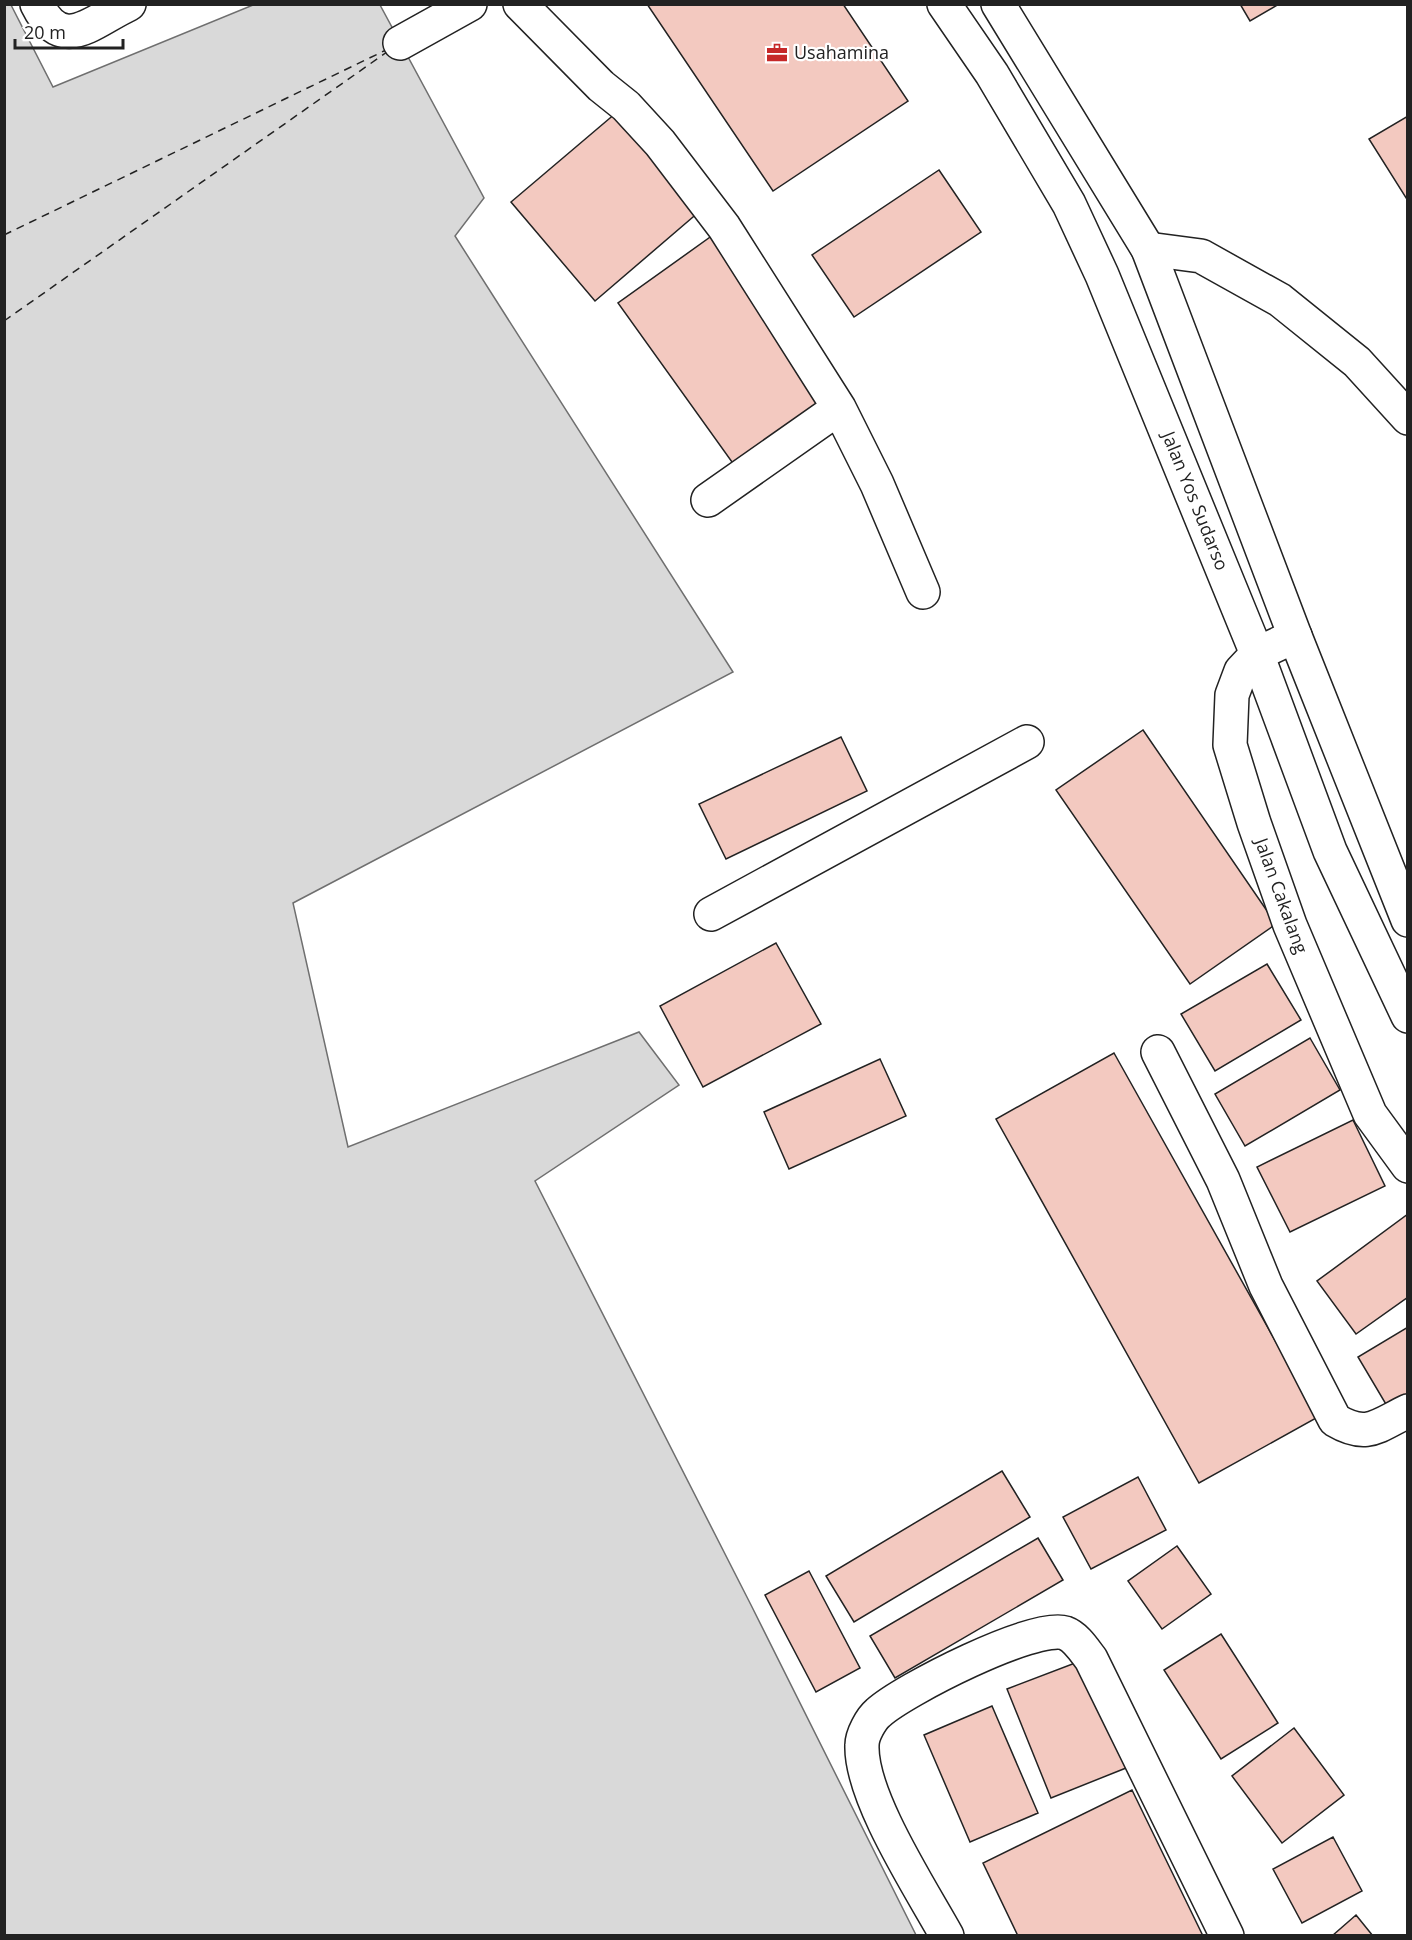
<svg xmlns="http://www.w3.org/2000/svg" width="1412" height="1940" viewBox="0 0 1412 1940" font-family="'Open Sans',sans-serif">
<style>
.water{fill:#d9d9d9;stroke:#6f6f6f;stroke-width:1.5}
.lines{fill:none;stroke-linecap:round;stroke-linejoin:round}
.ferry{stroke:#222;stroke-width:1.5;stroke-dasharray:8 6;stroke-linecap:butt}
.building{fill:#f3c9c0;stroke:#222;stroke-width:1.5}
.minor-casing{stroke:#222;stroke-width:36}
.highway-casing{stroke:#222;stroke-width:36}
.minor{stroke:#fff;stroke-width:33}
.highway{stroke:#fff;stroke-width:33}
.labels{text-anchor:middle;stroke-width:4.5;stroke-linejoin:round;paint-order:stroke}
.poi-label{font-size:18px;fill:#222;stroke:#fff;text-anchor:start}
.street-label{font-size:18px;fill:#222;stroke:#fff}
</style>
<rect width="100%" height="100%" fill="#fff"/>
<!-- water -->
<path class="water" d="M5,5H11L53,87L253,5H380L484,198L455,236L733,672L293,903L348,1147L639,1032L679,1085L535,1181L751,1605L916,1935L5,1936Z"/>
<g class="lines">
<!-- ferry -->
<path class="ferry" d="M4,235L386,50
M4,321L387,52"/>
</g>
<!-- building -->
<path class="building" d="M647,4H843L908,101L773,191Z
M1240,4H1279L1250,21Z
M623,107L707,205L595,301L511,202Z
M1408,116V201L1369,139Z
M939,170L981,232L854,317L812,255Z
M713,235L832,401L737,469L618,303Z
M1143,730L1276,924L1190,984L1056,790Z
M841,737L867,791L726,859L699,804Z
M776,943L821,1024L703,1087L660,1006Z
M1267,964L1301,1020L1215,1071L1181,1014Z
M1310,1038L1340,1090L1245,1146L1215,1094Z
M1114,1053L1318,1417L1199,1483L996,1119Z
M880,1059L906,1116L789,1169L764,1112Z
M1353,1120L1385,1186L1290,1232L1257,1167Z
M1408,1214V1297L1356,1334L1317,1281Z
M1408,1327V1394L1387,1406L1358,1357Z
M1002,1471L1030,1517L854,1622L826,1576Z
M1138,1477L1166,1530L1091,1569L1063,1517Z
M1038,1538L1063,1580L895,1678L870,1636Z
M1177,1546L1211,1594L1162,1629L1128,1581Z
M809,1571L860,1668L816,1692L765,1595Z
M1221,1634L1278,1723L1221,1759L1164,1670Z
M1083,1660L1126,1768L1051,1798L1007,1689Z
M992,1706L1038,1813L970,1842L924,1735Z
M1294,1728L1344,1795L1282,1843L1232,1776Z
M1132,1790L1203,1936H1018L983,1863Z
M1333,1837L1362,1891L1302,1923L1273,1869Z
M1356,1915L1373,1936H1332Z"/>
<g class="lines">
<defs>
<path id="minor" d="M37,4C62,55 91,22 129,4
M520,4L601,86L626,106L660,143L724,227L839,408L877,484L923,592
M400,43L470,4
M1148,249L1201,256L1280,300L1357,362L1408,418
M708,500L839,408
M1295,636L1257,654L1241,671L1232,695L1230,745L1254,823L1290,925L1370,1114L1408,1166
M711,914L1027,742
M1158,1052L1223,1180L1266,1286L1335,1420C1367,1439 1377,1426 1408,1411
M947,1936C921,1889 860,1796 862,1745C862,1735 871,1719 878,1713C903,1690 1035,1623 1065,1633C1076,1637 1084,1650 1091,1659L1227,1936"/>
<path id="highway" d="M944,4L992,74L1069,204L1102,275L1257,654L1330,851L1408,1016
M998,4L1148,249L1295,636L1408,920"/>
</defs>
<!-- minor casing -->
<use href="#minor" class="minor-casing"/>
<!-- highway casing -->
<use href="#highway" class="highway-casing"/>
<!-- minor -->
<use href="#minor" class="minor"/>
<!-- highway -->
<use href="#highway" class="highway"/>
</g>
<!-- icons -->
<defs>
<symbol id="office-bare" viewBox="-9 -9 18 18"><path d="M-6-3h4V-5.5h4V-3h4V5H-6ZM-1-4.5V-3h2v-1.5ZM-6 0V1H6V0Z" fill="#c62828" stroke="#fff" stroke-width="2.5" paint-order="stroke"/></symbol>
</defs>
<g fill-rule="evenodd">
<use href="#office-bare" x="762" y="38" width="30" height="30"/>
</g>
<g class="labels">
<!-- poi labels -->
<g class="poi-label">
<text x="794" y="59">Usahamina</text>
</g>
<!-- street labels -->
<g class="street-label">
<text transform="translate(1195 501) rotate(68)" y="6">Jalan Yos Sudarso</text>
<text transform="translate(1281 896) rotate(70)" y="6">Jalan Cakalang</text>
</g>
</g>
<!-- border -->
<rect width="1412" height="1940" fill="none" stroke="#222222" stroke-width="12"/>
<!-- scale -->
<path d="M15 39v9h108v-9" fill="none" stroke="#222222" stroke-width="3"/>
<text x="24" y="39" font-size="18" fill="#222222" stroke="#ffffff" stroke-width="4.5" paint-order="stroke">20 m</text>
</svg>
